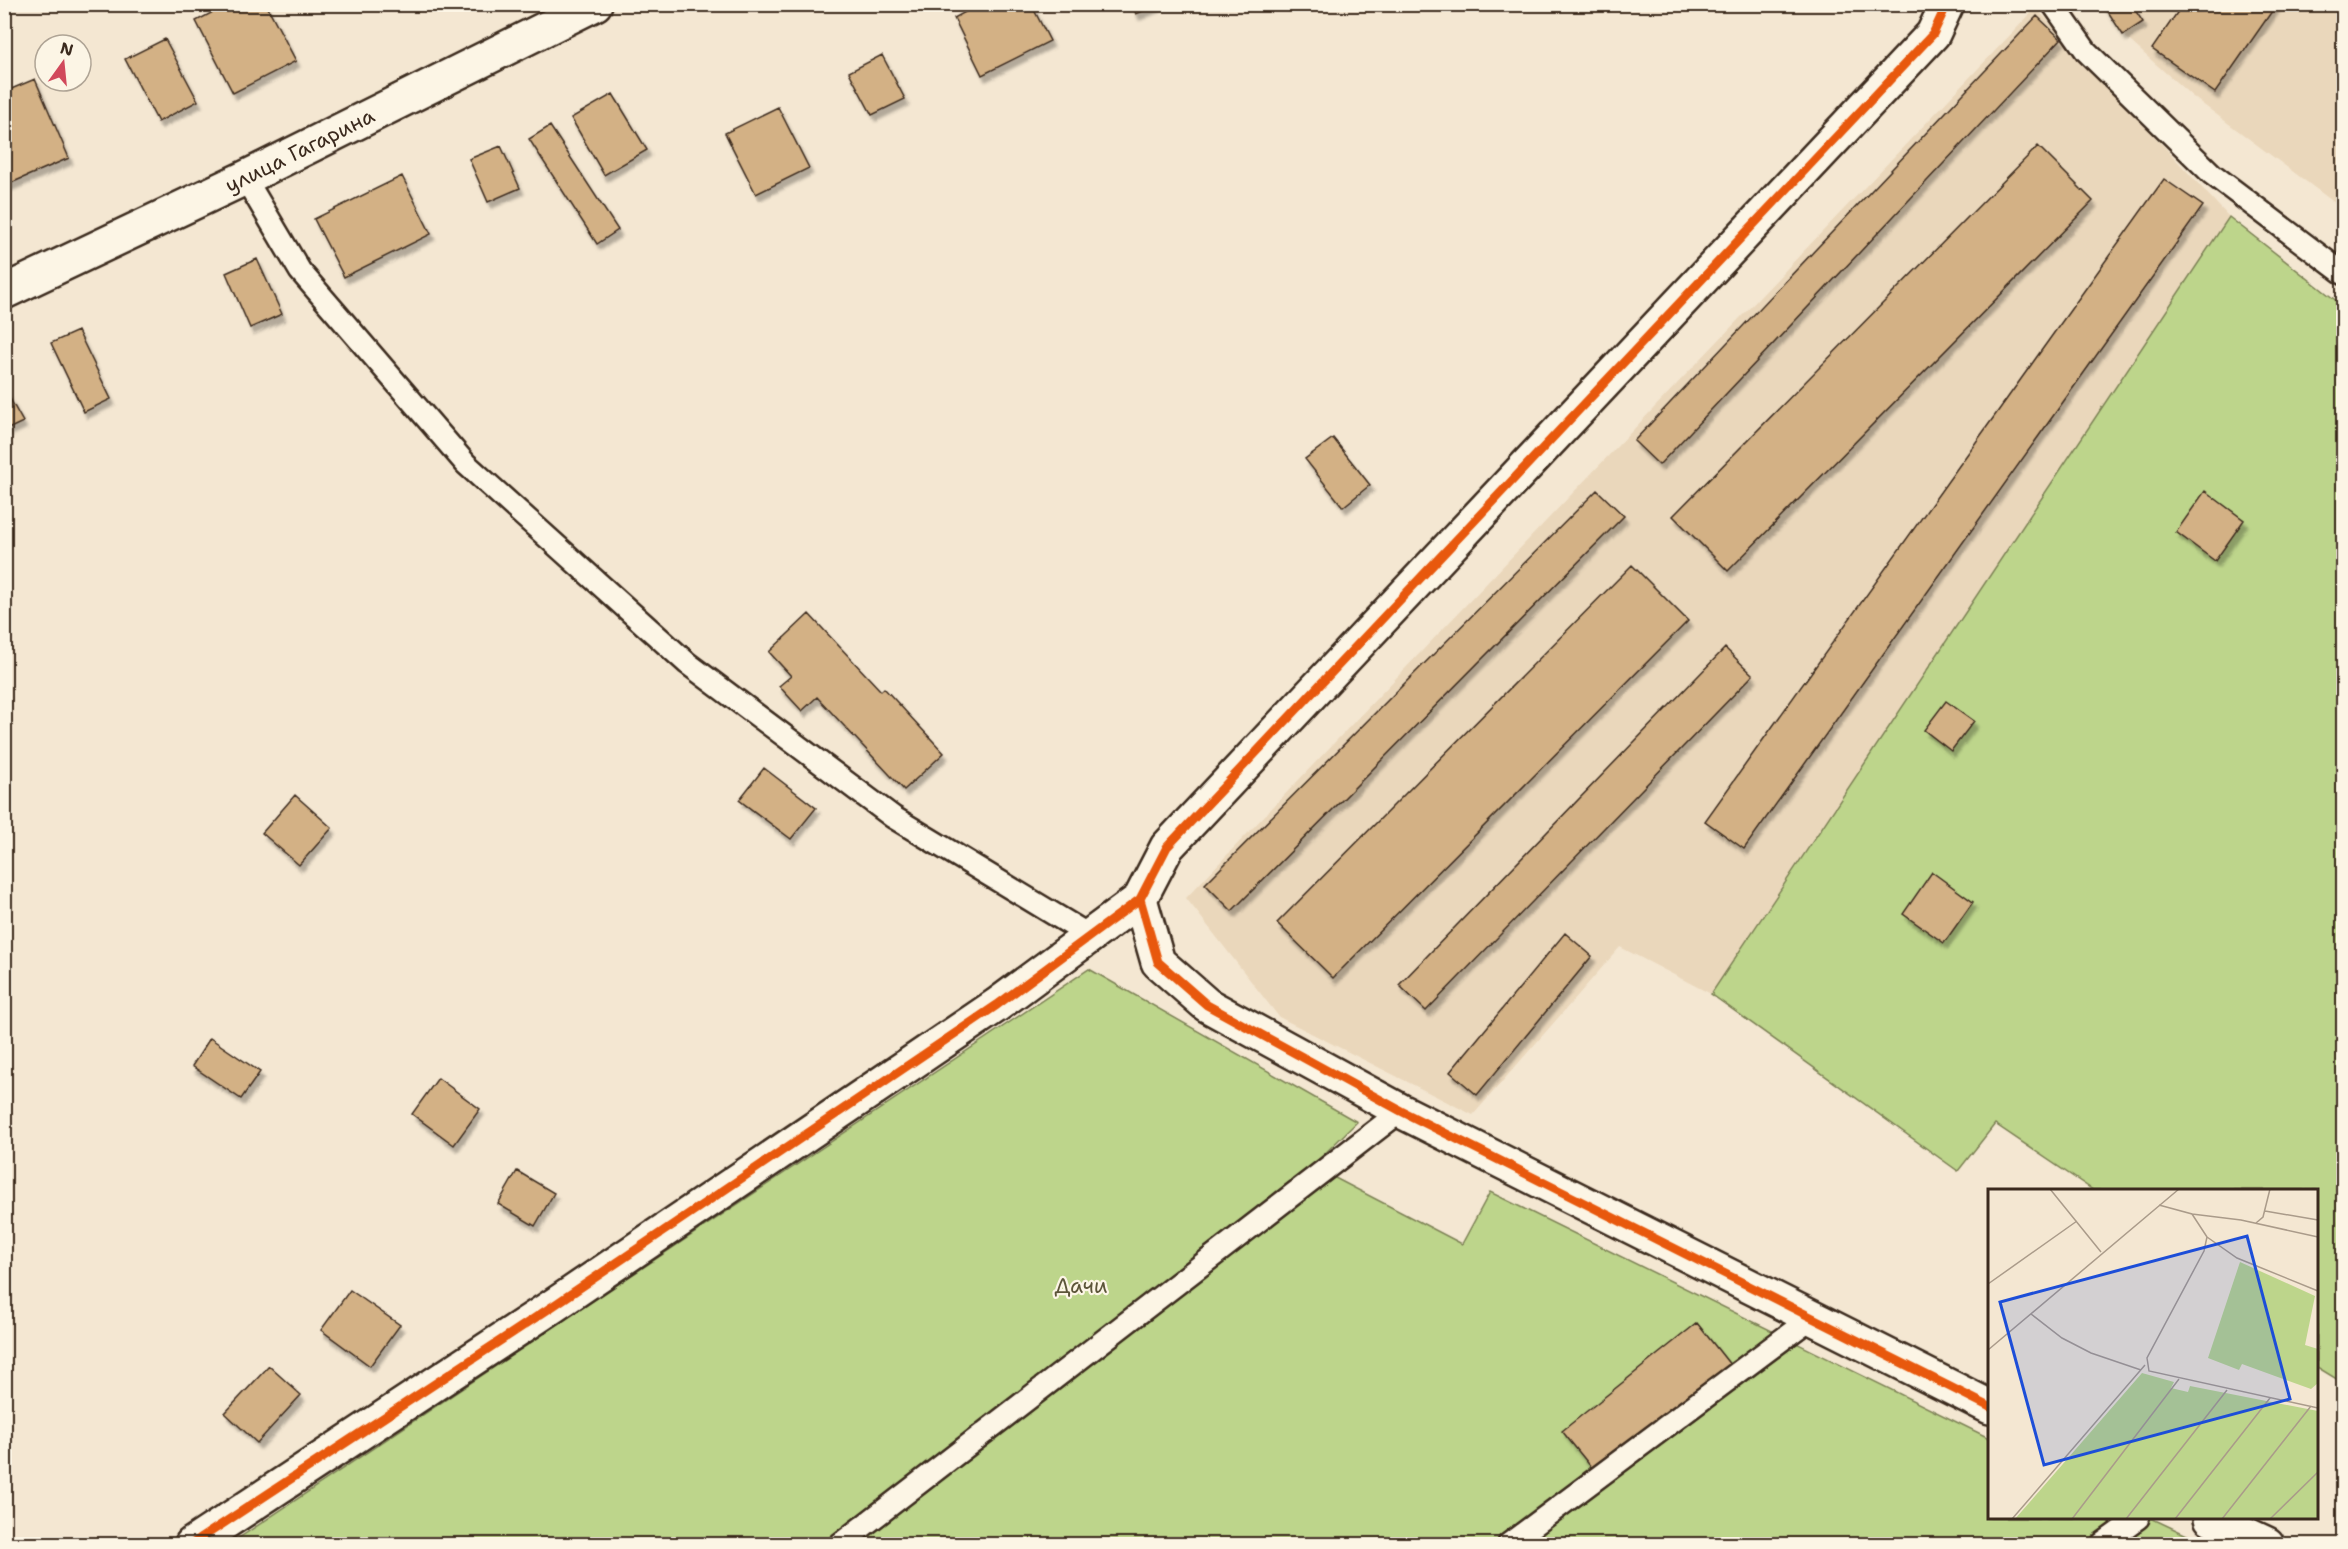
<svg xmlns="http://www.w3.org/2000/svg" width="2348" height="1549" viewBox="0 0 2348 1549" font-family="'Shantell Sans',sans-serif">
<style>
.built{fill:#ead7bb}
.green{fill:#bdd58b;stroke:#7c8054;stroke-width:1.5}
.building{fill:#d3b185;stroke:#3b2a1e;stroke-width:1.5;filter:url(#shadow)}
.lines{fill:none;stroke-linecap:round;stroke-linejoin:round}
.service-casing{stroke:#3b2a1e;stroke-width:26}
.minor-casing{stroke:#3b2a1e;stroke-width:38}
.tertiary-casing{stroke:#3b2a1e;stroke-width:38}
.service{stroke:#fcf5e5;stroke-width:21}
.minor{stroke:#fcf5e5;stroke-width:33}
.tertiary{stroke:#fcf5e5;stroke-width:33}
.cycleway-casing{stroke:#fcf5e5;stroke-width:13}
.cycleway{stroke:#e8590c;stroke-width:9}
.labels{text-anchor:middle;stroke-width:4.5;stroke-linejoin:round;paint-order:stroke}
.street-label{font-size:21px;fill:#3b2a1e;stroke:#fcf5e5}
.park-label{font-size:21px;fill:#5c5539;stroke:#fcf5e5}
.inset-road{fill:none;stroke:#aa9b8a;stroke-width:1.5}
.view{fill:#1d4ed8;fill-opacity:0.15;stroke:#1d4ed8;stroke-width:3}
.inset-edge{fill:none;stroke:#3b2a1e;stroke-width:3}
</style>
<defs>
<filter id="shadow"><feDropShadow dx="3.5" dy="6" stdDeviation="1.5" flood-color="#0004"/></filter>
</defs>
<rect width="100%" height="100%" fill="#f4e7d2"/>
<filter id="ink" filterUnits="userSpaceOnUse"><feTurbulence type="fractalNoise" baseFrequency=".0167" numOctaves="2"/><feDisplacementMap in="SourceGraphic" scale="12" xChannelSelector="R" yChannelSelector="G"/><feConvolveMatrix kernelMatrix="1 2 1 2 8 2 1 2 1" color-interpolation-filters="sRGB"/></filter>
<g filter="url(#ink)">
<!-- built -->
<path class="built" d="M2103,5H2343V209L2193,97L2123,35Z
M2036,8L2229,217L1711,994L1620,947L1473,1115L1279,1017L1186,898Z"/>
<!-- green -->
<path class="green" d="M2229,217L2343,306V1383L2317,1367L2316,1190H2093L1995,1124L1958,1171L1711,994Z
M1089,969L1357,1122L1312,1166L1462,1244L1490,1192L1989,1438L1990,1518H2151L2206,1544H230Z"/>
<!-- building -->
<path class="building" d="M228,4H266L296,61L233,93L196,21Z
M980,4H1031L1050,41L982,75L954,18Z
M1132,4H1159L1136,14Z
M2103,4H2131L2143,22L2123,35Z
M2183,4H2277L2215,93L2152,49Z
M2037,16L2061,39L1659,465L1634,441Z
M165,39L198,101L158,122L125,59Z
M882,55L905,99L872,115L849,72Z
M35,79L69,158L4,186V92Z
M613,94L647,150L604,175L571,118Z
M778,107L809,168L756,194L725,133Z
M550,126L618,230L597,244L529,139Z
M501,146L520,188L488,202L469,159Z
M2038,146L2093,201L1728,571L1673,516Z
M402,176L431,234L344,277L314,219Z
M2164,179L2203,206L1744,849L1705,821Z
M257,259L282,314L250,328L226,273Z
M78,331L111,399L84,412L51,343Z
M4,388L23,422L4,431Z
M1333,438L1370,485L1343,507L1305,459Z
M1597,490L1624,516L1232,911L1205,884Z
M2205,491L2244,520L2215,561L2176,532Z
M1632,565L1688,621L1333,978L1277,923Z
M809,614L881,691L884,688L944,753L904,790L817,697L802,711L779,686L791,676L769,652Z
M1725,648L1753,675L1426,1011L1399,985Z
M1946,701L1974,721L1951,751L1924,730Z
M764,768L816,808L791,839L739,800Z
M295,795L332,828L299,865L262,833Z
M1932,872L1973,902L1944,943L1903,914Z
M1565,933L1592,956L1477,1095L1450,1072Z
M210,1038L260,1072L241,1099L192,1066Z
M438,1078L480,1109L454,1145L412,1114Z
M517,1171L554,1193L535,1226L498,1204Z
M350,1290L400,1325L370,1366L321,1330Z
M1697,1323L1731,1366L1596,1473L1562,1431Z
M269,1366L301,1395L257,1443L225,1413Z"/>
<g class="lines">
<defs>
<path id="service" d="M2053,4L2086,51L2212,174L2344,274
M245,178L300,271L466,464L687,663L893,817L1090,936
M840,1544L1401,1111
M1509,1544L1811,1318
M2102,1544L2138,1518"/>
<path id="minor" d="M1947,4L1933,34L1167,847L1140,899L1158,962L1207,1005L1401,1111L1990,1407
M2211,1518L2267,1544
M192,1544L553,1306L997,1005L1140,899"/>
<g id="tertiary">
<path id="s1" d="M4,292L245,178L595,4"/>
</g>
</defs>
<!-- service casing -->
<use href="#service" class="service-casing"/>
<!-- minor casing -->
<use href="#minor" class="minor-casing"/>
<!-- tertiary casing -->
<use href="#tertiary" class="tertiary-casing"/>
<!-- service -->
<use href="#service" class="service"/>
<!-- minor -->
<use href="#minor" class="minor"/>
<!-- tertiary -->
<use href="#tertiary" class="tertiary"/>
<defs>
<path id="cycleway" d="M1947,4L1933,34L1167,847L1140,899L1158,962L1207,1005L1401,1111L1990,1407
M192,1544L553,1306L997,1005L1140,899"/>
</defs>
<!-- cycleway casing -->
<use href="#cycleway" class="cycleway-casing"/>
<!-- cycleway -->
<use href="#cycleway" class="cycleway"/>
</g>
</g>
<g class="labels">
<!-- street labels -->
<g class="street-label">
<text dy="7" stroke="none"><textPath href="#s1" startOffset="328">улица Гагарина</textPath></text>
</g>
<!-- park labels -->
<g class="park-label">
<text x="1081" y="1293">Дачи</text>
</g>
</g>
<!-- overview -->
<g transform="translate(1988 1189)">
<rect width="330" height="330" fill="#f4e7d2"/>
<path d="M252,73L327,107L317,156L330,160V194L323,200L254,175L251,181L220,169ZM154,184L186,193L183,199L200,203L202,197L330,222V330H27Z" fill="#bdd58b"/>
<path class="inset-road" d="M62,0L113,63M171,16L204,25L219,48L216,62L159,169L161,182L330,219M277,22L330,31M204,25L253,31L330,48M268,34L275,28L282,0M219,48L249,69L330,102M0,95L89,32M43,125L74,149L103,164L153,181M0,161L191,0M24,330L157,176M84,330L191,190M138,330L239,201M187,330L282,209M234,330L323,217M282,330L330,283"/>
<path class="view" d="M259,47L302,210L56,276L12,113Z"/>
<rect width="330" height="330" class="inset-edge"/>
</g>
<!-- margin -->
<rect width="2348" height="1549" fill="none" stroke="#fcf5e5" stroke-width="24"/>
<rect x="12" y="12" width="2324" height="1525" fill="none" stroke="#3b2a1e" stroke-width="2" filter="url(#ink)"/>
<!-- north arrow -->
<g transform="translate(63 63) rotate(15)"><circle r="28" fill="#fcf5e5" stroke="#afa495" stroke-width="1.5"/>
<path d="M0-4.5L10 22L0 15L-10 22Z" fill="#d1495b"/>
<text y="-9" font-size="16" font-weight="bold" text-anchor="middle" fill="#3b2a1e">N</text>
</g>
</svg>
